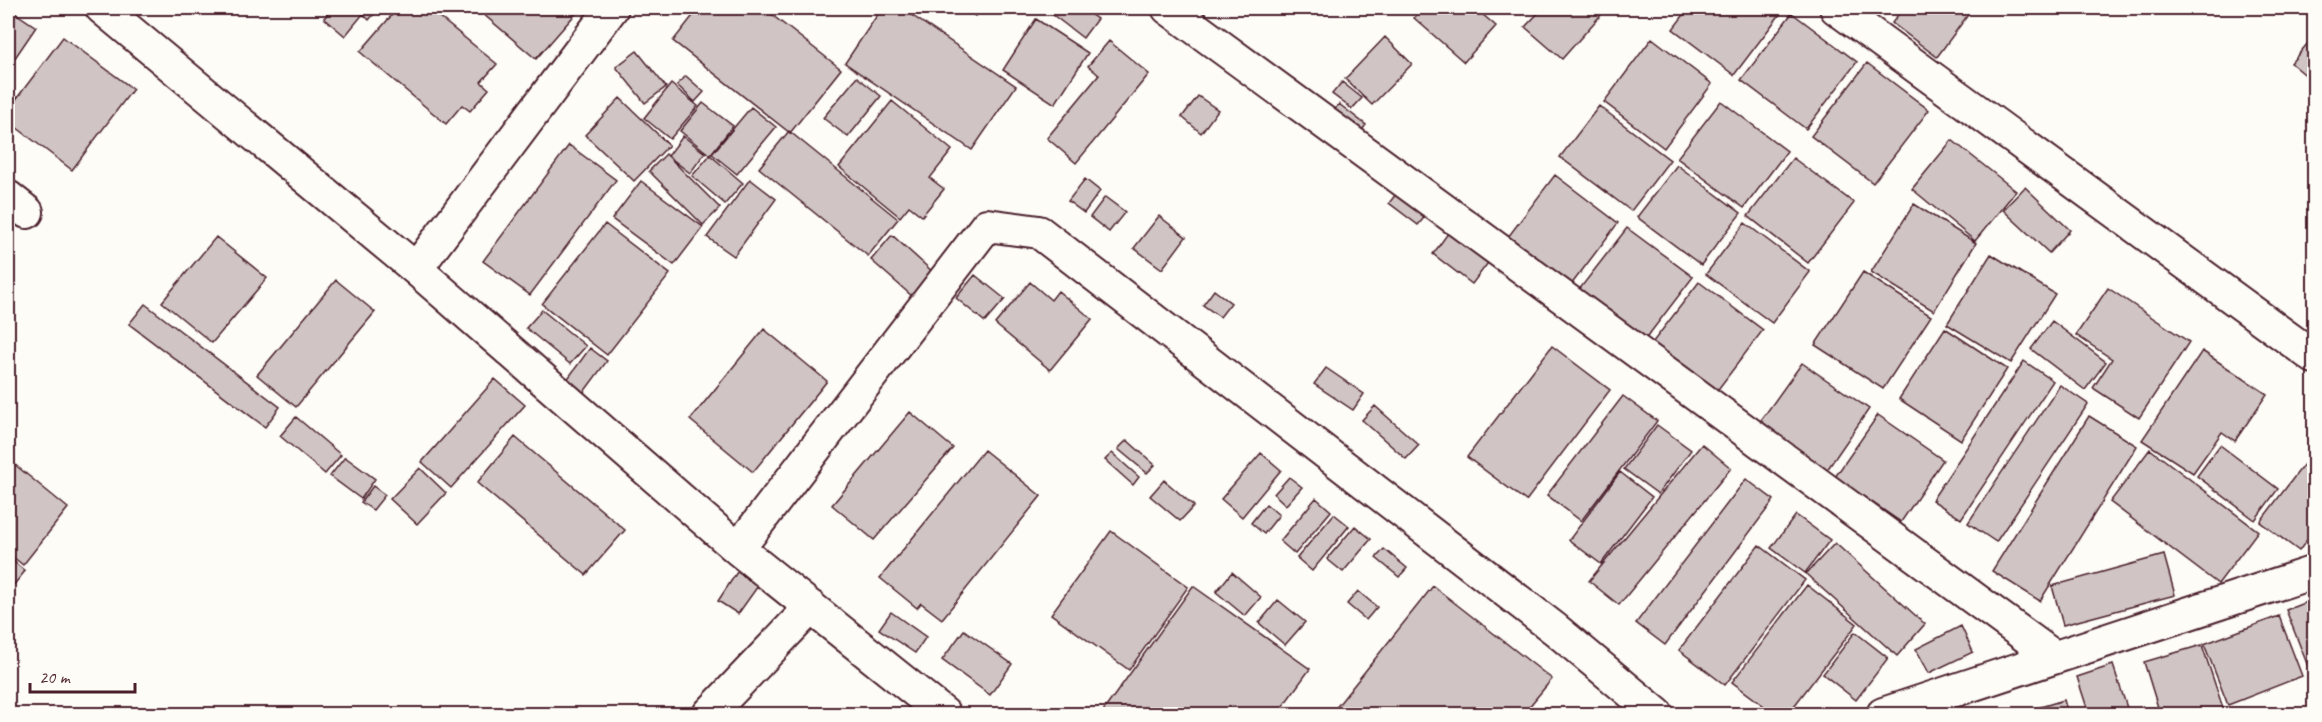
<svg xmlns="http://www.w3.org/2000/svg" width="2322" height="722" viewBox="0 0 2322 722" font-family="Caveat,sans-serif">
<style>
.building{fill:#d0c5c4;stroke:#4a1f2b;stroke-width:1.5}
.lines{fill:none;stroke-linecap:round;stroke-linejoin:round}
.street-casing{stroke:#4a1f2b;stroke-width:36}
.street{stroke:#fdfcf7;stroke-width:32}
</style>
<rect width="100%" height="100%" fill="#fdfcf7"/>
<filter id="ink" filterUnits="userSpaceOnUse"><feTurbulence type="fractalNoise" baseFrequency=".0167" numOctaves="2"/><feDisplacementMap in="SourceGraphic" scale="12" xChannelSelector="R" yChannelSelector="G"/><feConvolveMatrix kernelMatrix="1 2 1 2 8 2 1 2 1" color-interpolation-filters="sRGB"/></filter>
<g filter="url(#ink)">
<!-- building -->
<path class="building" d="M8,8L36,27L8,68Z
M333,8H379L369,20L363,14L345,36L324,18Z
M398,8H428L497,64L481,82L489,89L470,111L462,105L446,124L360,52Z
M476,8H575L578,11L536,59Z
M699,8H763L841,69L790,133L673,41Z
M882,8H901L1016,86L972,150L845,63Z
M963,8H982L975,16Z
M1053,8H1081L1097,19L1083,38L1049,12Z
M1423,8H1475L1496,26L1464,62L1414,18Z
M1543,8H1607L1562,59L1525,27Z
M1689,8H1782L1784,9L1734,75L1673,29Z
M1903,8H1973L1937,57L1892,23Z
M1792,13L1857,62L1806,129L1741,80Z
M1036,19L1088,53L1055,104L1003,70Z
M2314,36V72L2309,78L2291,63Z
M63,37L133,89L72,170L8,121V110Z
M1385,37L1412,64L1372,105L1345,79Z
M1652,38L1712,84L1664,148L1604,102Z
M1109,41L1149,74L1076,163L1047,138L1099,75L1088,66Z
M637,51L666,87L645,103L616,67Z
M1867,63L1929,110L1873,183L1811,136Z
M686,76L704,92L695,102L677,85Z
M857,77L881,96L848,137L823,118Z
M1342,82L1362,98L1352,109L1332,94Z
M671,84L698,106L670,139L644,118Z
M1198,96L1218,110L1201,133L1182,117Z
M620,98L669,145L634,181L585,135Z
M892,101L952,150L930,178L944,189L922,216L909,206L900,217L839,167Z
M1721,101L1787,151L1744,208L1677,158Z
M703,103L733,126L710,155L680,131Z
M1339,104L1366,125L1355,139L1328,118Z
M1599,106L1670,160L1631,211L1560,157Z
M751,107L776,127L737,174L712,154Z
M789,131L898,219L868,256L759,168Z
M683,136L705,153L690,173L668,156Z
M1952,140L2016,191L1975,241L1912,189Z
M569,145L616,180L530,295L483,261Z
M666,154L720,208L703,225L649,171Z
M710,155L743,183L725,204L692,176Z
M1793,158L1854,203L1808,263L1748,216Z
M1677,165L1741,213L1701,265L1637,217Z
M1555,175L1618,223L1571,285L1508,237Z
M750,179L776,199L734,256L707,237Z
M1085,179L1100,191L1084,213L1068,201Z
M641,181L703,227L674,265L612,219Z
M1403,185L1433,207L1418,225L1389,203Z
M2025,187L2070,230L2049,253L2003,210Z
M1105,197L1125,212L1109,232L1090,217Z
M1914,204L1976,243L1934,311L1871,272Z
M1159,216L1186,237L1162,269L1134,248Z
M1745,223L1810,272L1772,323L1706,274Z
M605,224L670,274L607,355L542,304Z
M1627,228L1693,277L1644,341L1578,291Z
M1451,229L1491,259L1472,284L1433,254Z
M892,235L934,273L913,297L871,260Z
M216,237L267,278L212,343L162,302Z
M1991,254L2055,294L2011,363L1947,324Z
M1863,272L1931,316L1883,389L1815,345Z
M975,275L1005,299L985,322L956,298Z
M336,280L375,312L296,407L257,375Z
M1030,282L1051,300L1058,291L1092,319L1050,370L995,324Z
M1699,282L1763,330L1713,396L1649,347Z
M2108,288L2189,342L2139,418L2093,388L2112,359L2076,335Z
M1214,290L1231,303L1220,317L1203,305Z
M145,304L280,407L265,427L129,324Z
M542,310L586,346L570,364L526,328Z
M2052,321L2106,362L2085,390L2031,349Z
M1945,328L2007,369L1961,440L1899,399Z
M764,329L827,381L753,472L690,420Z
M1552,346L1610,390L1526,501L1467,457Z
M590,348L607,361L578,400L561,388Z
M2202,351L2267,394L2235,441L2222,432L2193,473L2142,440Z
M2024,361L2053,381L1961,519L1932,500Z
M1802,363L1869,409L1827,470L1759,423Z
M1326,368L1364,394L1353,410L1314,384Z
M495,379L525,405L451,488L422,462Z
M2060,385L2088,404L1996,542L1968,523Z
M1623,396L1657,421L1581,521L1547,495Z
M1375,406L1419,445L1406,459L1362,420Z
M910,412L953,448L874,540L832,505Z
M1878,415L1943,460L1901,522L1835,477Z
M2089,416L2137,446L2040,601L1992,571Z
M296,417L341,455L325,474L280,436Z
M1657,425L1691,450L1658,494L1624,469Z
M515,437L625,530L586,575L477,483Z
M1127,440L1155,465L1147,473L1118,449Z
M1702,444L1731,468L1619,605L1589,581Z
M2220,445L2278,489L2255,520L2197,476Z
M2150,449L2258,531L2218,584L2110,502Z
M984,450L1041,496L942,619L921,603L917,608L880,578Z
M2314,451V530L2299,551L2260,522Z
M1112,453L1139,477L1133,485L1105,460Z
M1261,453L1281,470L1242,517L1221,499Z
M345,457L375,479L361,499L330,476Z
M8,459L68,508L23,565L8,553Z
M420,468L446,493L417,524L390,499Z
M1620,472L1652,497L1601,564L1569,540Z
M1289,477L1302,487L1286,505L1274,494Z
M1746,479L1774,500L1665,645L1636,623Z
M1164,480L1194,506L1180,521L1150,496Z
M373,486L385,495L373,510L361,502Z
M1316,498L1331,511L1295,554L1280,541Z
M1266,504L1279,515L1264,534L1251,523Z
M1334,514L1349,526L1312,571L1297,558Z
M1796,515L1830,540L1805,573L1771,548Z
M1355,526L1371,539L1343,572L1327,559Z
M1111,531L1188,587L1129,670L1051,614Z
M1835,543L1925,624L1897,656L1806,574Z
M1759,545L1805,580L1725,685L1679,650Z
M1384,549L1407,568L1399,577L1376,558Z
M2164,555L2175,595L2063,625L2052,586Z
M8,557L25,571L8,592Z
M737,572L758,586L738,614L718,601Z
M1232,572L1261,597L1245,616L1216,592Z
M1807,585L1857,624L1788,714H1775L1732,682Z
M1193,586L1310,669L1277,714H1101Z
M1433,586L1552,679L1523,714H1331Z
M1358,591L1377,607L1366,620L1347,604Z
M1278,600L1305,622L1285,645L1259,623Z
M2309,601L2314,616V666L2309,669L2286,610Z
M891,612L926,637L915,653L879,629Z
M2279,616L2302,676L2228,705L2204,644Z
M1961,626L1973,652L1929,673L1916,649Z
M964,630L1012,664L990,695L942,660Z
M1855,632L1888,658L1856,700L1823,674Z
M2202,645L2225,714H2160L2144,662Z
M2113,665L2129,714H2089L2077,677Z
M2064,700L2068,714H2017Z"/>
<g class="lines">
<defs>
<path id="street" d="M102,8L416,269L738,549L944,714
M1168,8L2054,657
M1836,8L2314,357
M8,197L27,212
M416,269L612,8
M738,549L987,225L1039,232L1555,629L1657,714
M709,714L811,607
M1883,714L2314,572"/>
</defs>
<!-- street casing -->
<use href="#street" class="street-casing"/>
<!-- street -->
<use href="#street" class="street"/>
</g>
</g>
<!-- margin -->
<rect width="2322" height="722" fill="none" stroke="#fdfcf7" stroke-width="30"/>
<rect x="15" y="15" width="2292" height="692" fill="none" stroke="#4a1f2b" stroke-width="2" filter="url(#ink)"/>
<!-- scale -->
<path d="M30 683v9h105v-9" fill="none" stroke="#4a1f2b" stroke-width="3"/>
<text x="39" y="683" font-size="18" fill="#4a1f2b" stroke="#fdfcf7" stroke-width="4.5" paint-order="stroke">20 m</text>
</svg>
